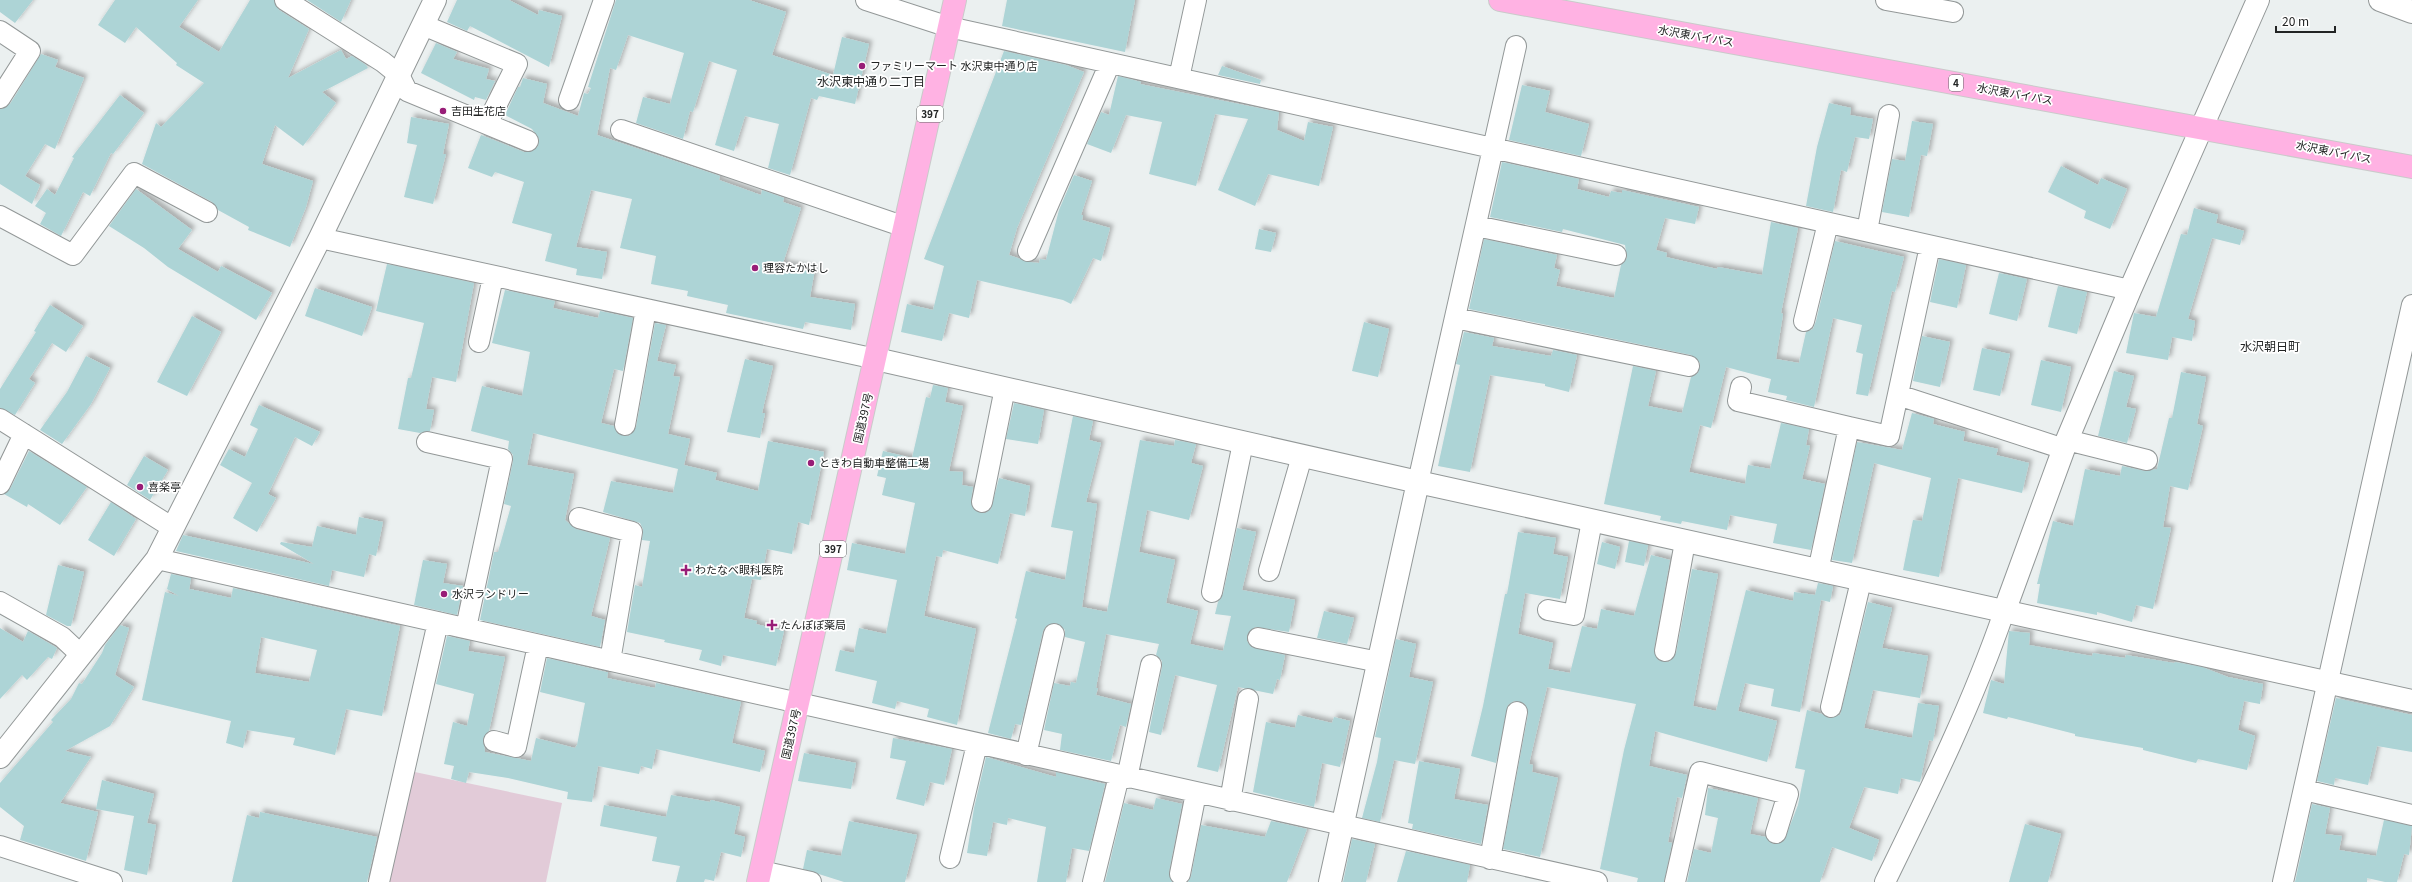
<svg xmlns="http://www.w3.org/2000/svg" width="2412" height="882" viewBox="0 0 2412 882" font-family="Georgia,'Noto Sans JP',serif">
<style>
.green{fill:#e2cbd8}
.building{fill:#add4d6;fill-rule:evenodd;filter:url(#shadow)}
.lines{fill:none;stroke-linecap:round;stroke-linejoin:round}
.minor-casing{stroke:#939898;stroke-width:22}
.tertiary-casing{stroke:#939898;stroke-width:24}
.trunk-casing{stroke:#cacaca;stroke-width:24}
.minor{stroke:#fff;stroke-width:20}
.tertiary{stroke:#fff;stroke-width:22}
.trunk{stroke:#ffb2e3;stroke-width:22}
.poi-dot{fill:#981d77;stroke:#fff;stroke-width:1.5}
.labels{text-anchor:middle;stroke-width:3.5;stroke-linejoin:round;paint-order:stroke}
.shield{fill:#fff;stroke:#646666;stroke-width:1}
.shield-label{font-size:10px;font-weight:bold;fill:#222424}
.street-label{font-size:11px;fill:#222424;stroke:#fff}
.poi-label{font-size:11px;fill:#222424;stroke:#fff;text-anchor:start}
.neighbourhood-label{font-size:12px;fill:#222424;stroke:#fff}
</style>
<defs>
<filter id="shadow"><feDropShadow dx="3.5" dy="-3.5" stdDeviation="2" flood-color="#0004"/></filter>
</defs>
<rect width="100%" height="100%" fill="#ebf0f0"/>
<!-- green -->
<path class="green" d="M410,771L562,803L546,882H387Z"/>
<!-- building -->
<path class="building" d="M0,0H33L15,23L0,12Z
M115,0H198L179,27L219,52L250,0H274L279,10L309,29L288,78L341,50L346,59L352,56L366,65L368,68L322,92L336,103L303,146L275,125L262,164L313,181L306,207L290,247L248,230L249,227L218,210L212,202L142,164L156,123L161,127L204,83L176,65L177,63L136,27L125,43L98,25Z
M307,0H351L341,22Z
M457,0H509L538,15L539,10L562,16L549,67L470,26L467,31L447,22Z
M616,0H749L786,12L772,55L833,75L842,37L869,44L855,104L819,96L817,100L811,98L790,175L768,168L779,124L745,116L734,151L715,145L737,70L709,61L693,112L690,111L683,139L636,123L643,97L670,104L684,53L628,35L616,70L610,68L597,135L720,176L719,180L761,195L762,190L784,198L783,202L801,208L783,263L815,269L810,297L855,304L851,330L805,322L803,329L764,321L726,313L728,305L687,296L688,291L651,284L656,256L620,248L632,199L591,190L576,247L607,252L602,279L576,275L577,269L545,261L552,234L512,223L524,182L495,172L492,177L468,168L481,135L524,152H530L538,146L539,139L532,129L505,115L518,87H520L523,78L547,84L543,103L578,116L584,93L588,94L591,88L588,87Z
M1007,0H1135L1125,52L1002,26Z
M436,43L457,52L453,59L489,69L486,79L495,81L486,100L475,97L474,100L421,73Z
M1004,51L1066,65L1084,72L1017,228L1009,255L1029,262L1039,263L1040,259L1046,260L1059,210L1074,175L1092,181L1081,215H1083L1082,220L1110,228L1101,261L1093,258L1071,304L1063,300L977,280L969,318L949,313L942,341L901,332L907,304L933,310L944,266L924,259Z
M41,54L58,60L55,67L84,78L55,149L45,144L25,176L40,185L32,204L0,184V109L10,104Z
M1222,66L1261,80L1260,84L1218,75Z
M1118,76L1141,82L1140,84L1279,112L1277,130L1304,141L1308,122L1333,127L1319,186L1268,174L1255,206L1218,190L1248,119L1215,114L1196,186L1149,174L1162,122L1126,115L1111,153L1087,144L1101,112L1109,115Z
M1522,85L1550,91L1545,112L1589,124L1581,156L1509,140Z
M120,95L144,113L113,154L111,153L90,196L83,192L61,236L40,224L46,213L35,206L47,189L55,195L74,158L72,157Z
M1829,103L1851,108L1850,115L1873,119L1869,139L1855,137L1847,172L1841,170L1833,212L1806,206L1817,147Z
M411,117L449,124L443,154H446L433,204L404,197L417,145L407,143Z
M1912,121L1933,124L1927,156L1921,155L1909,217L1882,212L1892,159L1905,161Z
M1502,162L1579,179L1577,189L1609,197L1611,191L1622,193V190L1699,207L1695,224L1665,218L1656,250L1667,253L1666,257L1717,269L1718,267L1762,275L1771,222L1798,228L1781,313L1783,314L1776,359L1799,363L1806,332L1813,329L1816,321L1835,241L1904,257L1895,292L1892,291L1868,396L1856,394L1863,354L1856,352L1862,325L1833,318L1814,407L1786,400L1787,396L1768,392L1771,379L1726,367L1711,428L1700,425L1689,472L1745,484L1748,465L1770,469L1781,423L1809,429L1806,445L1810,446L1802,479L1825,484L1811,550L1773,543L1777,524L1730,515L1727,530L1682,521L1681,524L1660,520L1661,516L1604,504L1633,366L1656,371L1648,406L1682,413L1691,377L1698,373L1700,363L1691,355L1469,309L1484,239L1557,255L1554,268L1560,270L1556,286L1614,298L1621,265L1627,258L1625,245L1563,229L1562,232L1490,217Z
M2061,166L2098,185L2101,178L2127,189L2110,229L2084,218L2086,211L2048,192Z
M136,189L192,230L178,249L218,272L221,266L272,293L256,320L168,267L144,248L109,226Z
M2194,208L2218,215L2216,223L2244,231L2240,245L2212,238L2188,319L2195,321L2192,341L2172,337L2168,360L2126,353L2134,313L2156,317L2181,234L2187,235Z
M1259,229L1276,233L1271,252L1255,249Z
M1939,259L1966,265L1957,308L1930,302Z
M387,264L474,283L456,382L432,377L426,409L434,410L430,431L420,433L398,429L408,378H411L424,323L376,311Z
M1999,273L2027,279L2017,321L1989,314Z
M2058,286L2087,292L2077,334L2048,327Z
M315,288L372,307L362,336L305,316Z
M505,290L555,301L553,308L598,318L600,311L633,318L623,371L614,369L601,423L614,426L618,434L629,436L636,427L655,323L666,325L657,361L676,365L673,376L680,377L668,434L690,439L684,465L717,473L715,480L758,491L768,441L824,452L809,525L798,522L792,554L767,549L761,580L752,579L744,618L757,621L756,624L784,631L776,666L723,655L721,666L699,660L702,650L664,642L665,640L627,632L635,585L642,587L650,541L642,540L643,529L640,523L603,512L611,481L673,493L678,469L533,433L527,465L574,474L565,520L576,529L610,538L591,616L605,620L600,647L480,620L494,552H498L511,506L504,504L513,461V455L508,449L509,441L471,431L482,386L522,396L530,352L492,343Z
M50,305L83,326L66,352L52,343L29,379L35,383L15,415L0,408V389L36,332L34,331Z
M192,316L221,332L187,396L157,382Z
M1364,322L1389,329L1378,377L1352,371Z
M1464,332L1494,338L1492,346L1551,356L1553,350L1577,355L1569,392L1545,386V384L1490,375L1470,472L1438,466L1460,365L1456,364Z
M1922,336L1950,342L1940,387L1913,381Z
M1982,348L2010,354L2000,396L1973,390Z
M86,356L110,368L91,404L62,444L40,430L67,392Z
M745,359L773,366L762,413H765L760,438L727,432Z
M2041,360L2071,367L2061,412L2031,405Z
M2114,371L2134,376L2126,407L2136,409L2127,443L2098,436Z
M2181,372L2206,377L2197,424L2203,426L2188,490L2170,486L2163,527L2171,528L2153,609L2136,605L2132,622L2097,612V615L2037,603L2040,584H2037L2053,521L2073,526L2085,469L2120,476L2122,466L2145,471L2157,469L2169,418H2172Z
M933,385L948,388L945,402L963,406L949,471L963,472L962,485L973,487L971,500L974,510L985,513L991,509L999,478L1030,486L1025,516L1010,513L998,564L943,550L942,557L936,556L924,616L976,629L957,725L927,717L929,709L897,701L895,709L872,703L877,681L835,671L840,650L854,653L859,628L886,634L897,580L847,570L852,543L905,554L915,503L882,495L886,478L877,476L883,451L912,458L926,397L930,398Z
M1014,403L1044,410L1038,444L1006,439Z
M259,405L320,432L312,446L295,437L268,494L276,498L257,532L233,518L252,483L220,465L229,449L245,457L258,429L250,425Z
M1912,413L1934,419L1933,424L1965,432L1963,441L1998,449L1996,455L2029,463L2022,493L1958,478L1939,577L1903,570L1913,520L1922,521L1931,478L1874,463L1852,563L1832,560L1857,442L1902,450Z
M1073,416L1093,421L1089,440L1101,443L1086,502L1097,504L1082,607L1107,612L1140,440L1174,446L1175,440L1196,444L1191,463L1203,466L1189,520L1147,510L1139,552L1175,560L1166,603L1198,611L1190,644L1223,651L1231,616L1215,614L1218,602L1223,594L1237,528L1256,532L1242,590L1295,600L1289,632L1255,627L1247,635V641L1251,647L1285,655L1280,680L1277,679L1273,694L1238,687L1218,772L1197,767L1217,685L1175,675L1161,735L1149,732L1162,667V661L1156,655L1159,644L1106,634L1096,688H1098L1096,695L1131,704L1126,727L1120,725L1111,761L1060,750L1062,734L1044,730L1054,683L1070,686L1071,682L1076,683L1085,642L1065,637V630L1056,623L1046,626L1043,631L1021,725L1015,724L1011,739L988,733L1017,619L1015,618L1026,571L1065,580L1073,531L1051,527Z
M29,451L87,487L60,525L28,504L27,507L4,494L10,489Z
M144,456L168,470L150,500L127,485Z
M111,502L136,519L114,556L88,540Z
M359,517L383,522L376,556L369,554L364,577L332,570L329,586L176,551L183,535L314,564L280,544L281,542L312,547L317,526L356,535Z
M1518,532L1556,538L1553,554L1568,557L1560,599L1525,593L1518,634L1553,643L1548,669L1570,673L1582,626L1597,629L1601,609L1634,616L1651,555L1670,560L1654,649L1658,660L1669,662L1676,653L1692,569L1718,574L1693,706L1716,711L1746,590L1793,601L1794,592L1815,595L1818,583L1833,586L1830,602L1821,600L1800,712L1771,706L1774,689L1745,683L1738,711L1777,721L1767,762L1655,731L1649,766L1687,775L1682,798L1677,797L1668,842L1672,843L1664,882H1637L1638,878L1600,869L1624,750L1636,704L1547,687L1529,764L1533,765L1532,772L1558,778L1540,857L1503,849L1528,714L1525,704L1514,701L1508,705L1496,763L1471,756L1483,706L1505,594H1507Z
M1629,541L1648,545L1644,566L1625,562Z
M1602,542L1620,547L1615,569L1597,564Z
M423,560L447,564L443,583L463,586L457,615L414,605Z
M58,565L84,572L71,626H67L46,615Z
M171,574L191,578L189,591L190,589L231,598L233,588L400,626L382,716L346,709L335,755L293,745L295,738L247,730L243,748L226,743L231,721L142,700L165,592L179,596L167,589ZM261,637L317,650L309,682L255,673Z
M1868,602L1892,608L1882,648L1928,656L1920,698L1873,690L1864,728L1912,738L1918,703L1939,706L1933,741L1929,740L1920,782L1901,778L1898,794L1864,787L1849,828L1879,840L1872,861L1832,847L1820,882H1687L1694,849L1711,853L1718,818L1705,815L1708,788L1758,798L1750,834L1766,837L1773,844L1784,841L1798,805L1805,770L1795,768L1807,710L1822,714L1829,718L1840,715Z
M1324,611L1354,618L1347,644L1317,638Z
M120,625L129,628L115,675L134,687L110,726L65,751L91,757L60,803L98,812L86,861L20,840L24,826L0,807V783L53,722L51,720L71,699L79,683L82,684L102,653L105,645Z
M0,628L23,642L28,631L57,648L52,659L48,657L27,680L22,675L0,699Z
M2009,631L2030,633L2029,645L2092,656L2093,653L2125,658L2126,655L2174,663L2175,662L2202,667L2228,677L2263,684L2260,704L2244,701L2238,730L2255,736L2247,770L2198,759L2196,763L2143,750V748L2075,736V734L2008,717L2007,719L1983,713L1991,680L2004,684Z
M447,636L470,641L468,651L505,657L489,731L483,738L485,752L531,761L536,738L575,748L577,745L585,703L540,692L547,658L606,672H608L607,678L655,688L656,683L741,702L732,743L765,751L760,772L656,749L652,769L641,766L639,774L598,766L592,802L567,799L568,792L508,778L469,772L466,783L451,779L454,766L444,764L453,722L467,726L474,694L436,684Z
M1396,639L1416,644L1409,677L1433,682L1415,764L1394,760L1380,822L1362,818L1377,762L1381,738L1375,737Z
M2336,698L2412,715V752L2377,746L2368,785L2335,778L2334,785L2317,781Z
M1298,715L1332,723L1334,717L1350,721L1340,767L1322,763L1314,807L1253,792L1266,722L1295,728Z
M893,738L952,749L944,785L930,782L924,806L896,799L906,761L890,758Z
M804,753L856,763L851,789L798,781Z
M986,757L1056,777V772L1105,784L1089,851L1072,848L1066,882H1037L1046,827L1008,818L1007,825L993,822L987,856L967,853L974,808Z
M1419,761L1460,769L1454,799L1488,805L1481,844L1412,829L1413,824L1408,823Z
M102,780L154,794L147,823L156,825L147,875L124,870L134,816L96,809Z
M671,795L710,802L711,800L740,807L734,834L745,837L741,857L721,852L714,881L705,879L704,882H676L680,866L652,861L657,837L600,826L604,805L666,817Z
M1156,798L1182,804L1169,872L1172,882H1105L1124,803L1153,810Z
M2312,804L2330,808L2325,834L2342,836L2339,850L2376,856L2384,820L2412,826L2409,855L2404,854L2397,882H2385L2367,878V882H2295Z
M260,812L377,837L367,882H232L247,815L259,818Z
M849,821L917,835L905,882H844L803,869L807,850L841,856Z
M1271,821L1307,829L1287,882H1188L1191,876L1201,825L1265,837Z
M2025,824L2061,834L2048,882H2009Z
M1352,839L1375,844L1366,882H1343Z
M1406,851L1470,865L1467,882H1397Z"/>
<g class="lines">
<defs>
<path id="minor" d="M285,0L383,62L399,75L407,91L528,141
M866,0L949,27L2130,290
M1886,0L1953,12
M423,25L517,64L487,124
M0,31L30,51L0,98
M1179,78L1196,0
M569,100L604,0
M621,130L905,227
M0,216L73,255L134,173L207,212
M1476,226L1616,255
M1867,231L1889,115
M320,238L876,359
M1028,251L1110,63
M1455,318L1689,366
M1804,321L1828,223
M479,342L493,277
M1741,387L1738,401L1849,427
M1898,395L2064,449
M0,419L173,528
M625,425L646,309
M2067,440L2147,460
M427,442L502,459L466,628
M1418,482L1516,46
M0,484L24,434
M982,502L1005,388
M579,518L632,532L610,661
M157,559L1597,882
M1269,571L1302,456
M1818,571L1849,427L1889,436L1930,246
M1212,592L1243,443
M0,602L62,637L80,654
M1548,610L1574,615L1592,521
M1258,638L1379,662
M1665,651L1685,542
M1831,707L1861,581
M494,741L516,747L538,645
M1026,755L1054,634
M1127,778L1151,665
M2304,790L2412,815
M1230,801L1248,699
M0,846L112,882
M950,858L977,744
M1490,859L1517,712
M761,871L811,882
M1180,874L1196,793
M379,882L438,622
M1093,882L1119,776
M1675,882L1700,772L1788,794L1776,833
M1885,882C1928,794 1972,705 2004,612
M2283,882L2412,305"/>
<path id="tertiary" d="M2380,0L2412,12
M876,359L1418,482L2412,701
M2004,612L2067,440L2130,290L2258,0
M0,757L157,559L320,238L435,0
M1330,882L1418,482"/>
<path id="trunk" d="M1500,0L2412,167
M758,882L955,0"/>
</defs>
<!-- minor casing -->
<use href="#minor" class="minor-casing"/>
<!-- tertiary casing -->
<use href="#tertiary" class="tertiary-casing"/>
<!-- trunk casing -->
<use href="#trunk" class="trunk-casing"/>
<!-- minor -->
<use href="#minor" class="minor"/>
<!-- tertiary -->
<use href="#tertiary" class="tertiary"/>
<!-- trunk -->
<use href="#trunk" class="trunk"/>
</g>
<!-- markers -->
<g class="poi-dot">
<circle cx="862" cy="66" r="4"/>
<circle cx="443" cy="111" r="4"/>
<circle cx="755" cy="268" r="4"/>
<circle cx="811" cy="463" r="4"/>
<circle cx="140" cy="487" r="4"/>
<path d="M684 564h4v4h4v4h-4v4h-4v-4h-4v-4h4z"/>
<circle cx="444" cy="594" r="4"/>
<path d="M770 619h4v4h4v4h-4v4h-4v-4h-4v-4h4z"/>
</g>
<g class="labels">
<!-- shield labels -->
<g class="shield">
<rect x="1949" y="75" width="14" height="16" rx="3"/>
<rect x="917" y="106" width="26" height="16" rx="3"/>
<rect x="820" y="541" width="26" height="16" rx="3"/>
</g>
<g class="shield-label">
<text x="1956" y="87">4</text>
<text x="930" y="118">397</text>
<text x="833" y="553">397</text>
</g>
<!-- street labels -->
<g class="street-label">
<text transform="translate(1696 36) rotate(10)" y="4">水沢東バイパス</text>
<text transform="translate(2015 94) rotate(10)" y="4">水沢東バイパス</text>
<text transform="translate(2334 152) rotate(11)" y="4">水沢東バイパス</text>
<text transform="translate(863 418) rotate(-77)" y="4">国道397号</text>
<text transform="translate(791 734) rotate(-77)" y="4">国道397号</text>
</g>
<!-- poi labels -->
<g class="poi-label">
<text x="870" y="70">ファミリーマート 水沢東中通り店</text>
<text x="451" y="115">吉田生花店</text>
<text x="763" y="272">理容たかはし</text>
<text x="819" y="467">ときわ自動車整備工場</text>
<text x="148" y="491">喜楽亭</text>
<text x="695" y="574">わたなべ眼科医院</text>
<text x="452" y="598">水沢ランドリー</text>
<text x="780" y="629">たんぽぽ薬局</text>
</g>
<!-- neighbourhood labels -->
<g class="neighbourhood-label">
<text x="871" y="86">水沢東中通り二丁目</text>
<text x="2270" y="351">水沢朝日町</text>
</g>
</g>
<!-- scale -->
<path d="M2276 26v6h59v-6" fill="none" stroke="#222424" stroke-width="2"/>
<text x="2282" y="26" font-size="12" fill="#222424" stroke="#ffffff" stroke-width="3" paint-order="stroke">20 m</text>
</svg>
